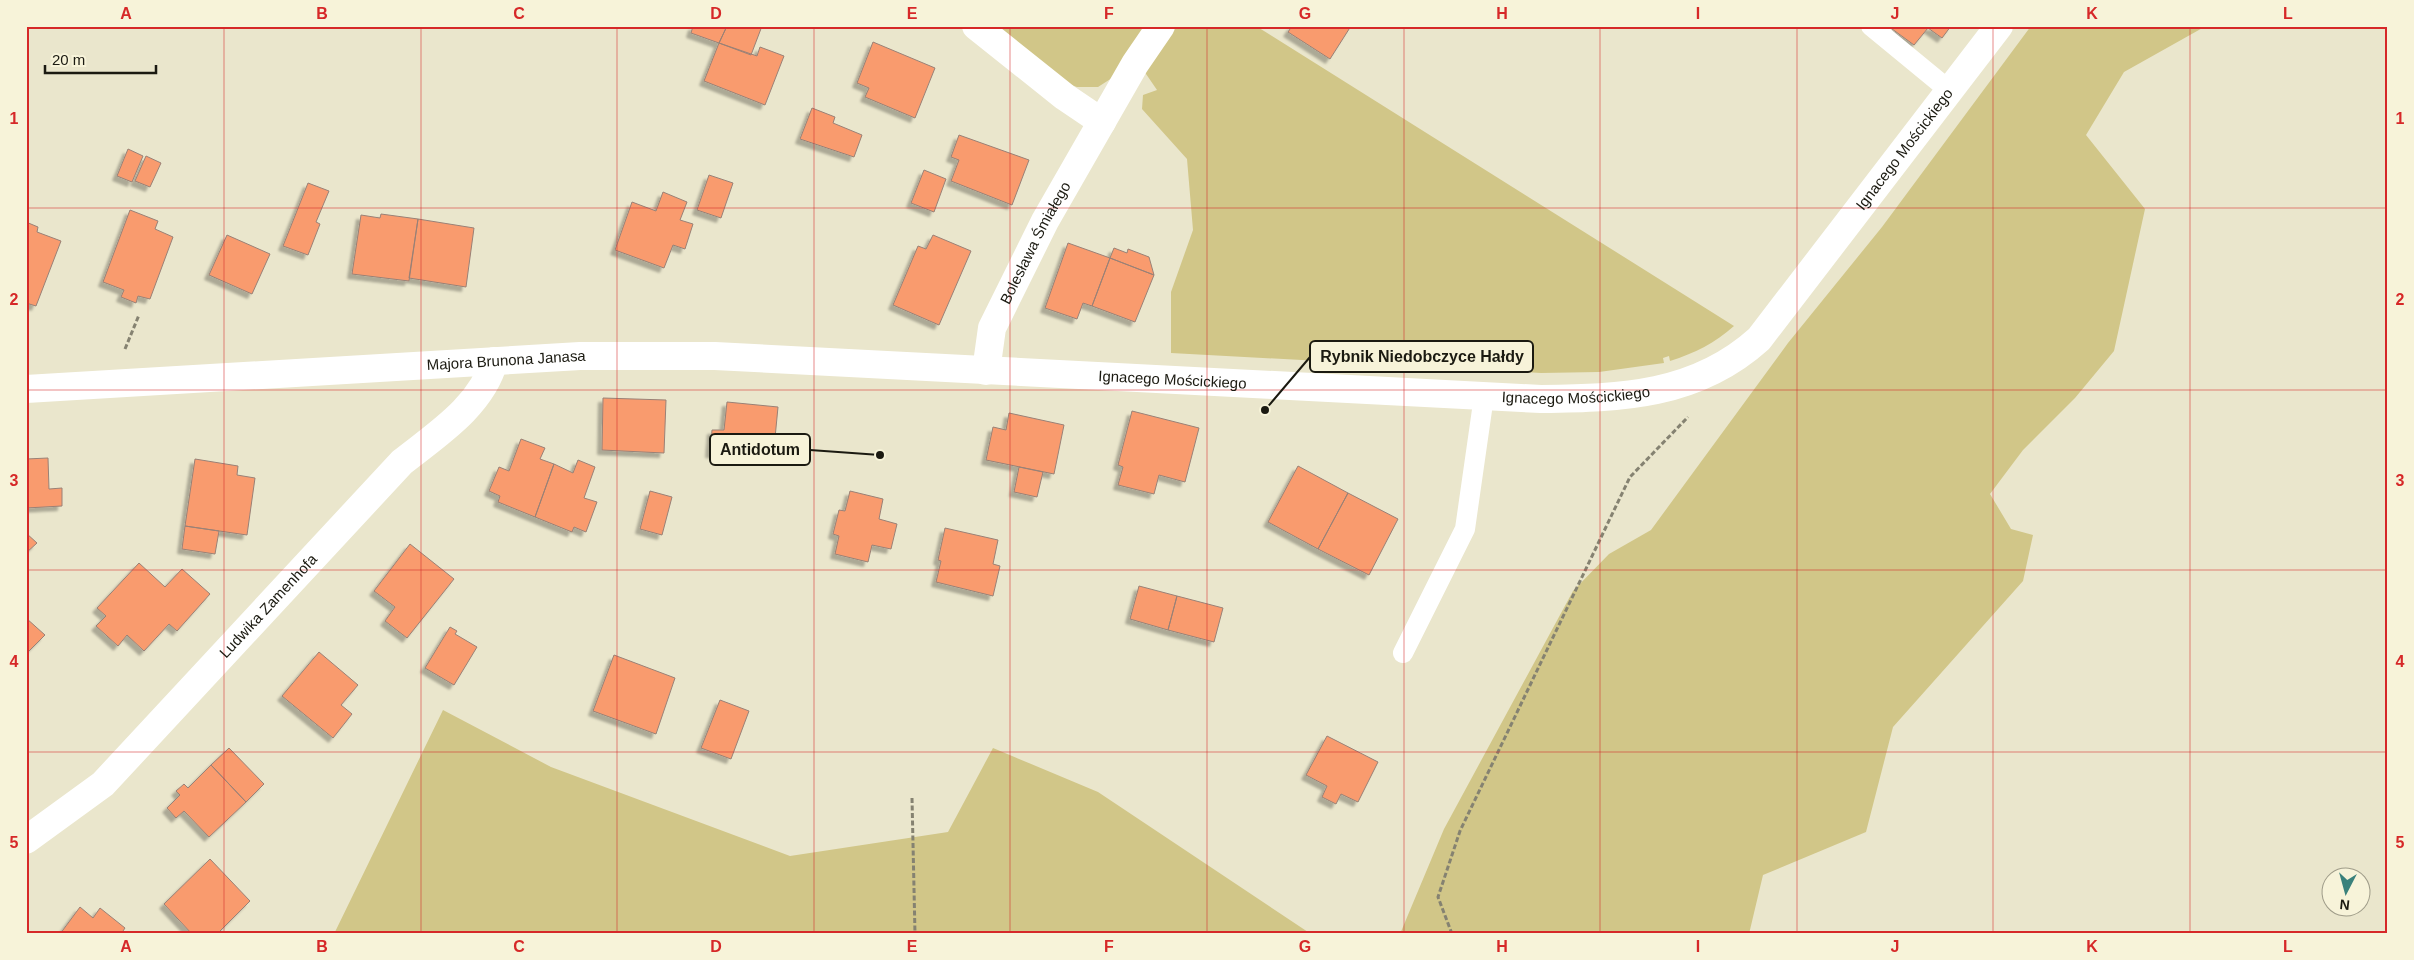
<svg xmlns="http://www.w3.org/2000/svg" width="2414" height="960" viewBox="0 0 2414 960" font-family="Arial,sans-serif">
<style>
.green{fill:#d1c688}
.building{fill:#f99b6e;stroke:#998176;filter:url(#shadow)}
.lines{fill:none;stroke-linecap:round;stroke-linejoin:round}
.path{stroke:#858271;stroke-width:3;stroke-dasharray:5 2.5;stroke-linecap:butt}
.service{stroke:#fff;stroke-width:20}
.minor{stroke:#fff;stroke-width:28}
.grid{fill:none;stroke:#d62828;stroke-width:1;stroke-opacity:0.55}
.labels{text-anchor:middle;stroke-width:4;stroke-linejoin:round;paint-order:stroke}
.street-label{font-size:15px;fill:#1b1a11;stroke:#f7f3d9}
.leader{fill:none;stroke:#1b1a11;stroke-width:2}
.callout-dot{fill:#1b1a11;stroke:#f7f3d9;stroke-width:2}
.callout{fill:#f7f3d9;stroke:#1b1a11;stroke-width:2}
.callout-label{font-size:16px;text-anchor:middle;font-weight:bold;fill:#1b1a11}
.neatline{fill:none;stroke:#d62828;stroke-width:2}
.grid-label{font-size:16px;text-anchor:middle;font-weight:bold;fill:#d62828}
</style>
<defs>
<filter id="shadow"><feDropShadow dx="-4.5" dy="4.5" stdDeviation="1" flood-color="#0004"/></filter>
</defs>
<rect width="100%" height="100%" fill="#eae6cc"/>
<!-- green -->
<path class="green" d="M993,26H1149L1112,78L1098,87H1077L1071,85Z
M1173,26H1256L1734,326C1715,343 1695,353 1670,361L1669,356L1663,358L1664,363L1599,372L1541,373L1171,353V292L1193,230L1187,159L1142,109L1143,95L1157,90L1144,71Z
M2031,26H2206L2124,72L2086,135L2145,209L2114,351L2075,398L2023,450L1990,494L2011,529L2033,535L2023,581L1893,727L1866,832L1763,875L1749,934H1400L1444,829L1573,591L1609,554L1651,530L1788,343L1882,227Z
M443,710L551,767L790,856L948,832L993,748L1098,792L1311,934H334Z"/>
<!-- building -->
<path class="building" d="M693,26H727L719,43L691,33Z
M727,26H762L751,55L719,43Z
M1292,26H1351L1330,59L1288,32Z
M1888,26H1951L1942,38L1928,28L1914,45Z
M873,42L935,68L915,118L865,97L869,88L857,83Z
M719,43L757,56L760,47L784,56L765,105L704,81Z
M812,108L835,117L833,123L862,135L854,157L800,139Z
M959,135L1029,160L1012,205L951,181L959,160L951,157Z
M128,149L143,156L132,182L117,176Z
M146,156L161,163L150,187L135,181Z
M924,170L946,179L934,212L911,203Z
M709,175L733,183L721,218L697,210Z
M308,183L329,191L316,222L320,224L308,255L283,246Z
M663,192L687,202L680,220L693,224L685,249L673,245L664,268L615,250L632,202L656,211Z
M130,210L158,221L155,229L173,237L150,299L138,296L136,303L121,297L124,290L103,282Z
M381,214L418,219L409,281L352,274L361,215L380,218Z
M418,219L474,228L466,287L409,278Z
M26,222L38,227L37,232L61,241L36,306L26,303Z
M227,235L270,254L252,294L209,275Z
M933,235L971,251L939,325L893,305L918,246L926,249Z
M1068,243L1110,258L1092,306L1083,303L1077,319L1045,308Z
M1114,248L1127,253L1128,249L1149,257L1154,275L1110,258Z
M1110,258L1154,275L1135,322L1092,306Z
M603,398L666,400L664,453L602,450Z
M727,402L778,407L773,459L710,453L712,430H724Z
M1132,411L1199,428L1185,482L1159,475L1154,494L1118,485L1123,467L1118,465Z
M1009,413L1064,425L1054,474L986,460L993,427L1006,430Z
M521,439L545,448L540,459L554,464L535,517L498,502L500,496L489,491L499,467L509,471Z
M48,458L49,489L62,488V506L26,508V459Z
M195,459L238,466L237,475L255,478L247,535L185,526Z
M578,460L595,467L584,498L597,502L586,532L574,527L572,532L535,517L554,464L573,473Z
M1298,466L1348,493L1318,549L1268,522Z
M1019,467L1043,472L1037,497L1014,492Z
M650,491L672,497L662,535L640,529Z
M850,491L883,499L879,519L897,524L891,549L872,545L868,562L835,554L839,536L833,534L839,510L845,511Z
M1348,493L1398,519L1369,575L1318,549Z
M185,526L219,531L215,554L182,549Z
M945,528L998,540L993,564L1000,566L993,596L936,582L941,561L938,560Z
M26,533L37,543L26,553Z
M410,544L454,579L407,638L385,621L395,607L374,591Z
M139,563L165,587L182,569L210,594L177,631L169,624L144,651L127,635L118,646L96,626L106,616L97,608Z
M1139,586L1177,596L1168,630L1130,619Z
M1177,596L1223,608L1214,642L1168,630Z
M26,618L45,635L27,653L26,652Z
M450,627L457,631L455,634L477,647L454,685L425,668Z
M319,652L358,685L341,705L352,714L333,738L282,696Z
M614,655L675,678L656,734L593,711Z
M720,700L749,711L731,759L701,748Z
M1327,736L1378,762L1358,802L1341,794L1336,804L1322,797L1327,786L1306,775Z
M229,748L264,784L246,802L211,765Z
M211,765L246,802L209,837L184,811L176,818L167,808L180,795L176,791L184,784L188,788Z
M210,859L250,901L217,934H192L164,904Z
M80,907L93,918L100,908L125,928L121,934H60Z"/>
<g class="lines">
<!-- path -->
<path class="path" d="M125,349L139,315
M912,798L915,934
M1452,934L1438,897L1460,831L1630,477L1688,417"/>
<!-- service -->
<path class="service" d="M1871,26L1950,91
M1403,653L1465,529L1484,396"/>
<!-- minor -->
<g class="minor">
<path d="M976,26L1065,97L1102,122"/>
<path id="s1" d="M986,371L992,328L1045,221L1135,64L1161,26"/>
<path id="s2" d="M26,389L580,356H715L1541,399C1621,398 1696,396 1759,339L1999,26"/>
<path id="s3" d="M26,840L103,784L402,462C436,435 482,406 494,361"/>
</g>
</g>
<!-- grid -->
<path class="grid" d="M224,26V934M421,26V934M617,26V934M814,26V934M1010,26V934M1207,26V934M1404,26V934M1600,26V934M1797,26V934M1993,26V934M2190,26V934M26,208H2388M26,390H2388M26,570H2388M26,752H2388"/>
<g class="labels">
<!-- street labels -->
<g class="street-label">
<text dy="5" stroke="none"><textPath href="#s2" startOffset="1988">Ignacego Mościckiego</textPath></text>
<text dy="5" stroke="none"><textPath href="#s1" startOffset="139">Bolesława Śmiałego</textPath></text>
<text dy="5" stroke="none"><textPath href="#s2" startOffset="481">Majora Brunona Janasa</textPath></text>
<text dy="5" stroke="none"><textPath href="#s2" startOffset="1148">Ignacego Mościckiego</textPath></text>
<text dy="5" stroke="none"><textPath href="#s2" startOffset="1552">Ignacego Mościckiego</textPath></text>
<text dy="5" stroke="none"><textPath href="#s3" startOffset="338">Ludwika Zamenhofa</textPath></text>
</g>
</g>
<!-- callouts -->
<path class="leader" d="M1265 410L1310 357M880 455L810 450"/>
<g class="callout-dot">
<circle cx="1265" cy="410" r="5"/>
<circle cx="880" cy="455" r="5"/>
</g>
<g class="callout">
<rect x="1310" y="341" width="223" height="31" rx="5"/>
<rect x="710" y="434" width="100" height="31" rx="5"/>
</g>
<g class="callout-label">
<text x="1422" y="362">Rybnik Niedobczyce Hałdy</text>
<text x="760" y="455">Antidotum</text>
</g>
<!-- border -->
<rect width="2414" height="960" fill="none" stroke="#f7f3d9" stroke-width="55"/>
<!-- north arrow -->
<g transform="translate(2346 892) rotate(186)"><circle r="24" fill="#f7f3d9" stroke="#9f9c89"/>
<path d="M0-4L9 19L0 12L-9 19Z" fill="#3a817b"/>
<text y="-8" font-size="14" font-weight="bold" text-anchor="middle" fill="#1b1a11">N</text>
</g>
<!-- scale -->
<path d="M45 65v8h111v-8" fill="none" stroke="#1b1a11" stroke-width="2.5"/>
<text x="52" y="65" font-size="15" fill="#1b1a11" stroke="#f7f3d9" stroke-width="4" paint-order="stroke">20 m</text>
<rect x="28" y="28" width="2358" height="904" class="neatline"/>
<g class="grid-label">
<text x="126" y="19">A</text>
<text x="322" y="19">B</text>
<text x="519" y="19">C</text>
<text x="716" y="19">D</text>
<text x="912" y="19">E</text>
<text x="1109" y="19">F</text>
<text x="1305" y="19">G</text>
<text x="1502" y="19">H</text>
<text x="1698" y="19">I</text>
<text x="1895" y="19">J</text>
<text x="2092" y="19">K</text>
<text x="2288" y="19">L</text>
<text x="14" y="124">1</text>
<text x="2400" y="124">1</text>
<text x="14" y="305">2</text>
<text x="2400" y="305">2</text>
<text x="14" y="486">3</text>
<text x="2400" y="486">3</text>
<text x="14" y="667">4</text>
<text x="2400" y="667">4</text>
<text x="14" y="848">5</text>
<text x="2400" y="848">5</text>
<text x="126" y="952">A</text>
<text x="322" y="952">B</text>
<text x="519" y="952">C</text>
<text x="716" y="952">D</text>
<text x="912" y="952">E</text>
<text x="1109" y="952">F</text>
<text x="1305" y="952">G</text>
<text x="1502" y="952">H</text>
<text x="1698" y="952">I</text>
<text x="1895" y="952">J</text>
<text x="2092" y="952">K</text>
<text x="2288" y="952">L</text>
</g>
</svg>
